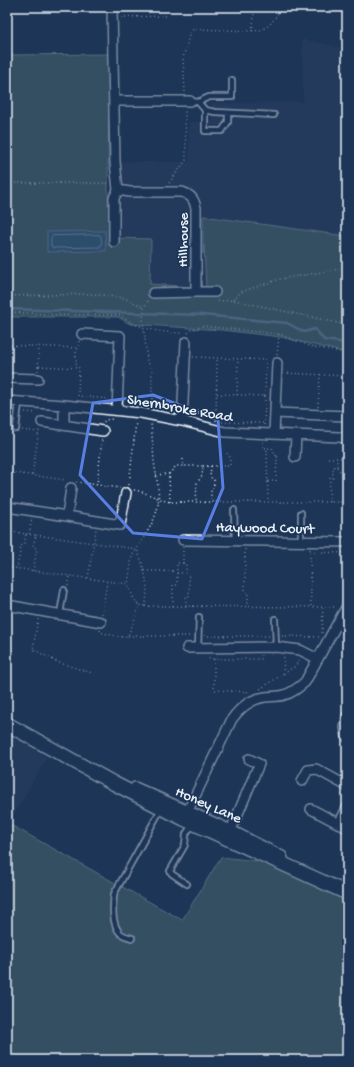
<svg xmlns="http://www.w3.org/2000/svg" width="354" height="1067" viewBox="0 0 354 1067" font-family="'Gochi Hand',sans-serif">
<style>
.built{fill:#2f4163}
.green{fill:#517070;stroke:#9cb0b4}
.water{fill:#406a88;stroke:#83a0b5}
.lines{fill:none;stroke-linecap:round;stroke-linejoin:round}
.shore{stroke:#a5bbcb;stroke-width:1}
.stream{stroke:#83a0b5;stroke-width:2.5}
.lane-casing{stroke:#e8f1f8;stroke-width:8}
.street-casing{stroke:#e8f1f8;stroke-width:12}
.secondary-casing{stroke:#e8f1f8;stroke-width:16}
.path{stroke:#e8f1f8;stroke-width:1.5;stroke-dasharray:1 3;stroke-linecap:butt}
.lane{stroke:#1d3557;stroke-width:4.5}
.street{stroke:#1d3557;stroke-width:9}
.secondary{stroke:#1d3557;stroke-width:13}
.marked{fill:none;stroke:#5a7fe2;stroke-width:3;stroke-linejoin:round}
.labels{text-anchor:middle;stroke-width:3.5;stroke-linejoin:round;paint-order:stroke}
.street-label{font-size:15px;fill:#e8f1f8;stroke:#1d3557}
</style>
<rect width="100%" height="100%" fill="#1d3557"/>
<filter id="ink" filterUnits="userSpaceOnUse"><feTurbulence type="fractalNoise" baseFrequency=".025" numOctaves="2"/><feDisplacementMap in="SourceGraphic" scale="8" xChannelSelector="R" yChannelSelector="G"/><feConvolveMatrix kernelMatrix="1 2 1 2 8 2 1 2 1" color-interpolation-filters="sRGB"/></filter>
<g filter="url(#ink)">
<!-- built -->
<path class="built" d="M302,39L347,49V256L204,242L206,288L150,284L151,240L118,239L121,162H189V122H211V103L303,102Z
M7,733L47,757L7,827Z"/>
<!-- green -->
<path class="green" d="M109,54L108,187L109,231L110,238L151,239L150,284L206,288L204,245L203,254V216L346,236L347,353L281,337L221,330L130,324L118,317H7V55Z
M9,824L182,920L221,857L285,864L347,895V1060H7V827Z"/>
<!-- water -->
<path class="water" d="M105,231L106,251L47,252V232Z"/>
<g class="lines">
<!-- shore -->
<path class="shore" d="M100,235C102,238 102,245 100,247L53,248L51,246V238L52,236Z"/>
<!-- stream -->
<path class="stream" d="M7,309L202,315L287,323L304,332L315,329L324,340L347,343"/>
<defs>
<path id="lane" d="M87,9V7
M190,101L198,102L205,110L215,112L274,115
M198,102L209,97H232V80
M205,110V131H222L228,122V113
M16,429L19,402
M234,510L235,541
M301,513V541
M60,614L64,590
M275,619L276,647
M198,648L199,617
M187,884L172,874L170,871L185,845L186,834L192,825
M132,938C128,937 122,935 120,933C111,923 113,906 114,894L161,809"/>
<path id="street" d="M112,7L115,162L118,190L130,192H182C191,195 194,199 196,208V292L153,293
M115,101H190
M114,242V198L118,190
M196,292H215
M82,334L120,336L117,410
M7,378L38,379
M7,401L64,405L141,413L182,421L225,432L339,437L347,439
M275,413L347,416
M182,421L186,342
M42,422L103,431
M64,425V405
M274,434L277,363
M295,457L296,435
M7,507L67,516L71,488
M67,516L120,525L126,493
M183,540L347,542
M7,605L101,622
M187,648L276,647L300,650L318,659
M347,716L345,728L347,737
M302,781L308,770L316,769L347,786
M135,787L231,830L282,856L285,864
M311,809L347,828
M184,819L232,719C240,708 250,699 265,697C271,696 278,697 284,695C292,693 298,688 305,682L347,606
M339,824L347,808
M231,830L259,764L249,759"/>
<path id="secondary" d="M7,724L115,784L184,819L347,893"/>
</defs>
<!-- lane casing -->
<use href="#lane" class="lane-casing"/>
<!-- street casing -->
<use href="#street" class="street-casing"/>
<!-- secondary casing -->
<use href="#secondary" class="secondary-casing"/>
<!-- path -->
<path class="path" d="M121,17L167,16
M252,31C268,31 274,20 282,7
M185,92L183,58L190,32L194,29L252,31L254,17L253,7
M7,183H109
M169,183L186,160L185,110
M7,296L92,294L124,298L144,307
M233,300L241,292L280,279L347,268
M148,301L144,307L143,319L147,360L152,371V406
M218,301L233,300L347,325
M7,312L56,315H120C136,329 163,333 183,333
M188,333L190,330L203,326L279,334
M79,341V347L76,351V364L79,368L78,396L109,399
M7,345L78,348
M277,355L279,334L312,347L347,353
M193,357L269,360
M39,366L79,368
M38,371L39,347
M284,373L347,376
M217,394L265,396L264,426
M237,395L238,359
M265,396L266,360
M318,407L320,374
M162,408H175
M190,409L216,410
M25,412L36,413
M7,420L9,410
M216,421L217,358
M104,422L105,420L112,419
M222,422L264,423
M22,430L38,432
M263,442V448H267L268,502
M268,448H272L277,457
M183,455V466
M328,458H347
M203,466H230V457L226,452
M211,466L210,477L214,480V487L211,490V502
M337,467L342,474L343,478H346V501
M7,472L66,480
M32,475L39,430
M156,475L169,474
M268,481H276L277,457H280
M76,482L120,488
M97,485L102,439
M129,485L136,422
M134,490C146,492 157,499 170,502H347
M170,502L169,474L176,466H203L202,476L197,483L196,502
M329,502L330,477L333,478V467H337V458
M7,531L26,534L24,544L21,546L17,569
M26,534L36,535L33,546L37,549L33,571
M29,534L32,518
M36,535L137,549L132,556L128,584
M183,547V563L186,564V573L189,577V596H186V606
M245,549V592H248V606
M310,549L311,607
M310,552L347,553
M7,567L128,584L133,597L138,605L145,606C150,587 144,567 137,549C144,536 153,525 157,510C161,494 156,477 154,461C153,448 152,436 151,423
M144,571H176
M177,573H185
M88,578L96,529
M68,586L70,576
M145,606L337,607
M173,606V585H177V563H183
M102,614L107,582
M38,619L33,649L57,662L92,673
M100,630V632L120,637L128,636L140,605
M322,633L323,607
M128,636H192
M204,636H270
M282,636L320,637
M206,656V657L210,659H261V655
M214,659V690L251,692
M283,674L284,656
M260,689L294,667L300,660"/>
<!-- lane -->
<use href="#lane" class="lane"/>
<!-- street -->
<use href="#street" class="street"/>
<!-- secondary -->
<use href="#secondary" class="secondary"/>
</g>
</g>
<!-- marked area -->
<path d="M0 0H354V1067H0ZM153,395L218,420L223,488L202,539L133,533L80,475L93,403Z" fill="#1d3557" fill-opacity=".55" fill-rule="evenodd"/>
<path class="marked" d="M153,395L218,420L223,488L202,539L133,533L80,475L93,403Z"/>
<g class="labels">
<!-- street labels -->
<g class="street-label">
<text transform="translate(182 240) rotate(-90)" y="5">Hillhouse</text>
<text transform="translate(180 407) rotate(10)" y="5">Shernbroke Road</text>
<text transform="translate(265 527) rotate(1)" y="5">Haywood Court</text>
<text transform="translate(209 804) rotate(24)" y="5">Honey Lane</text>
</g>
</g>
<!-- margin -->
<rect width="354" height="1067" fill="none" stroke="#1d3557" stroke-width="24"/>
<rect x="12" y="12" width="330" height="1043" fill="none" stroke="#e8f1f8" stroke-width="1.5" filter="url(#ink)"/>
</svg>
